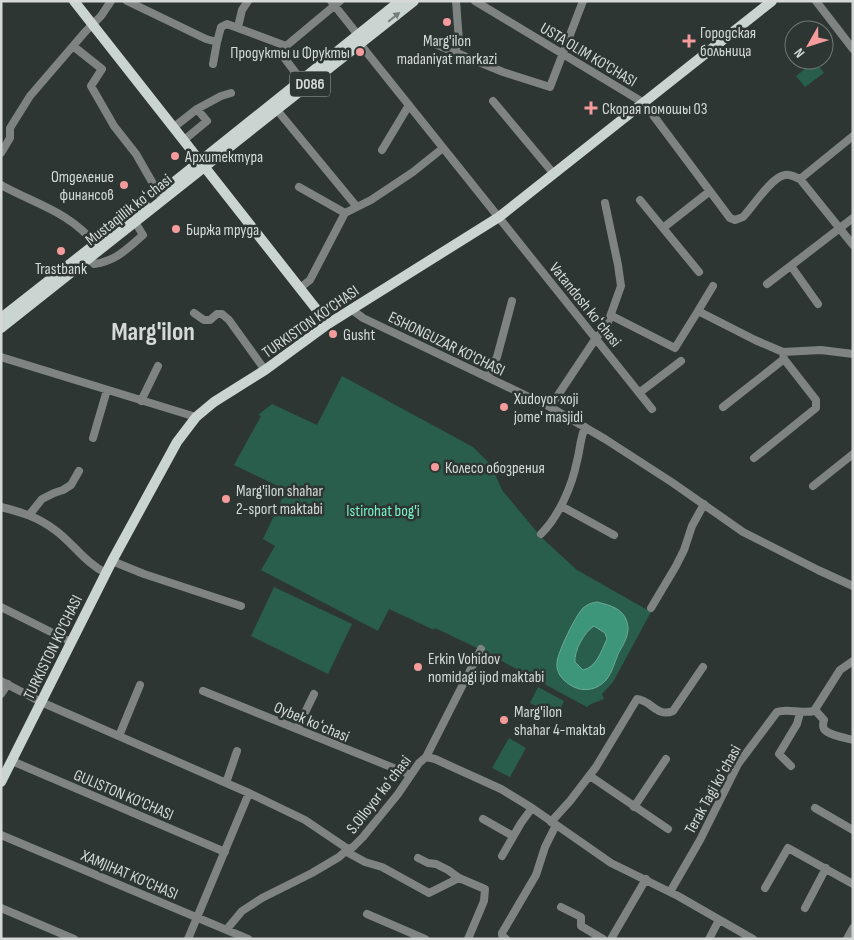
<svg xmlns="http://www.w3.org/2000/svg" width="854" height="940" viewBox="0 0 854 940" font-family="'Sofia Sans Condensed',sans-serif">
<style>
.green{fill:#295d4c}
.water{fill:#3d967a;stroke:#6baa96;fill-rule:evenodd}
.lines{fill:none;stroke-linecap:round;stroke-linejoin:round}
.minor{stroke:#7f8482;stroke-width:8}
.major{stroke:#cad4d0;stroke-width:10}
.oneway{fill:#747d7a}
.poi-dot{fill:#f59b9c;stroke:#2d3633;stroke-width:2}
.labels{text-anchor:middle;stroke-width:5;stroke-linejoin:round;paint-order:stroke}
.shield{fill:#2d3633;stroke:#a3a9a6;stroke-width:1}
.shield-label{font-size:15px;font-weight:bold;fill:#d5dad8}
.poi-label{font-size:16px;fill:#d5dad8;stroke:#2d3633;text-anchor:start}
.street-label{font-size:16px;fill:#d5dad8;stroke:#2d3633}
.park-label{font-size:16px;fill:#77f3ca;stroke:#2d3633}
.town-label{font-size:26px;font-weight:bold;fill:#d5dad8;stroke:#2d3633}
</style>
<rect width="100%" height="100%" fill="#2d3633"/>
<!-- green -->
<path class="green" d="M815,61L824,73L805,87L796,76Z
M342,376L473,447L491,465L502,490L542,538L577,570L651,612L613,682L602,694L604,699L591,704L587,707L481,650L435,628L434,630L389,609L378,631L261,570L275,546L263,539L286,490L234,465L261,416L258,415L272,404L317,425Z
M274,587L352,624L328,674L251,636Z
M538,687L564,701L557,716L530,703Z
M509,738L526,748L510,777L492,768Z"/>
<!-- water -->
<path class="water" d="M597,602C609,605 623,608 627,622C631,633 623,645 618,654C615,662 612,672 607,679C595,693 577,693 564,680C560,677 556,669 557,663C557,653 576,615 583,608C588,604 591,603 597,602ZM594,626L605,633L607,639C601,651 597,667 583,670L575,662C574,651 584,632 594,626Z"/>
<g class="lines">
<!-- minor -->
<path class="minor" d="M127,1L206,39L217,42L221,27L227,24L286,46L283,52V56L301,80
M331,1L358,35
M475,1L644,103L730,218L735,220L743,217C752,208 772,176 785,175C790,174 795,177 800,179L853,245
M816,1L853,49
M238,27L242,10L248,1
M430,42L503,72L550,87L583,1
M360,44L652,409
M73,46L102,69L91,86L114,126L136,154L159,194
M286,46L340,1
M455,52L459,41L456,1
M213,64L217,42
M493,101L554,174
M197,109L221,96L231,93
M277,110L357,207
M174,127L197,109L207,121L184,140
M382,150L409,105
M1,153L10,138V128L30,96L85,32L101,16L111,1
M800,179L853,136
M1,185C35,204 70,212 95,244
M299,187L345,213
M640,200L699,272
M663,228L710,191
M89,259L94,264C116,261 127,249 143,235L135,222
M791,266L818,304
M767,284L853,218
M300,288L310,280L345,213L371,200L413,172L443,148
M351,309L363,318L550,407L605,439L673,483L743,532L818,570L853,586
M698,311L713,286
M194,313L204,320H210L217,314H222L229,320L265,370
M612,316L675,348L698,311L755,340L783,352L821,350L853,354
M1,357L196,417
M487,377L497,357L512,301
M639,393L681,361
M141,401L158,366
M550,407L596,338L606,328L621,286L618,265L605,203
M723,407L784,359
M93,438L107,390
M754,458L816,408V400L784,359L783,352
M813,486L853,454
M561,506L614,535
M1,507C21,512 38,517 55,530C73,543 85,563 106,573
M30,514L42,499L54,493L63,490L71,485L79,471
M541,534C559,516 572,486 577,461C580,450 580,439 585,427
M112,561L144,574L241,606
M1,607L71,642
M651,608L676,566L684,550L692,526L704,504
M1,681L41,702L249,793L305,820L348,849L353,847L363,837L398,794L419,763L426,757L435,759L501,789L532,808L611,863L678,896L753,939
M203,691L411,775
M1,694L8,684
M815,710L824,720C823,723 823,727 824,729C828,735 846,738 853,740
M297,729L314,694
M119,736L140,685
M426,757L481,649
M12,761L225,852
M791,766L779,754L797,724L800,713
M590,776L668,829
M226,783L237,751
M634,807L666,759
M815,808L853,830
M483,819L513,836
M551,822L570,801L596,767L637,699C651,700 657,718 673,711L703,667
M1,835L248,939
M345,851L365,862L382,867L429,893L459,878
M502,856L521,823L532,808
M418,858L428,863L436,864L448,870L459,878L485,889L484,901L468,939
M765,888L788,848L853,884
M670,892L700,840L738,764L777,712C787,708 802,714 814,711L840,670L853,661
M561,907L581,917V926L603,939
M1,908L74,939
M805,908L826,868
M367,914L425,939
M227,929L242,911L262,898L312,873L339,857L348,849
M188,939L249,793
M506,939L502,935V933L536,875L545,847L556,825
M611,939L646,879
M709,939L719,920
M847,939L853,928"/>
<!-- major -->
<path class="major" d="M74,1L328,324
M163,191L400,1
M1,318L145,205
M1,328L414,1
M1,782L112,561L177,442L196,417L214,402L265,370L328,324L499,217L772,1"/>
</g>
<!-- one-way arrows -->
<defs><path id="oneway-solid" d="M-6-.8H1V-3.2L6.5 0L1 3.2V.8H-6Z" transform="scale(1.25)"/></defs>
<use class="oneway" href="#oneway-solid" transform="translate(394 17) rotate(-39)"/>
<!-- markers -->
<g class="poi-dot">
<circle cx="447" cy="22" r="5"/>
<path d="M686.5 33.5h5v5h5v5h-5v5h-5v-5h-5v-5h5z"/>
<circle cx="360" cy="52" r="5"/>
<path d="M588.5 100.5h5v5h5v5h-5v5h-5v-5h-5v-5h5z"/>
<circle cx="175" cy="156" r="5"/>
<circle cx="124" cy="185" r="5"/>
<circle cx="176" cy="229" r="5"/>
<circle cx="61" cy="251" r="5"/>
<circle cx="333" cy="334" r="5"/>
<circle cx="504" cy="407" r="5"/>
<circle cx="435" cy="467" r="5"/>
<circle cx="226" cy="499" r="5"/>
<circle cx="418" cy="667" r="5"/>
<circle cx="504" cy="720" r="5"/>
</g>
<g class="labels">
<!-- shield labels -->
<rect class="shield" x="290" y="71.5" width="40" height="25" rx="4"/>
<g class="shield-label">
<text x="310" y="89">D086</text>
</g>
<!-- poi labels -->
<g class="poi-label">
<text x="700" y="38">Городская<tspan x="700" dy="18">больница</tspan></text>
<text x="447" y="46" text-anchor="middle">Marg'ilon<tspan x="447" dy="18">madaniyat markazi</tspan></text>
<text x="350" y="58" text-anchor="end">Продукты и Фрукты</text>
<text x="602" y="114">Скорая помошы 03</text>
<text x="185" y="162">Архитектура</text>
<text x="114" y="182" text-anchor="end">Отделение<tspan x="114" dy="18">финансов</tspan></text>
<text x="186" y="235">Биржа труда</text>
<text x="61" y="274" text-anchor="middle">Trastbank</text>
<text x="343" y="340">Gusht</text>
<text x="514" y="404">Xudoyor xoji<tspan x="514" dy="18">jome' masjidi</tspan></text>
<text x="445" y="473">Колесо обозрения</text>
<text x="236" y="496">Marg'ilon shahar<tspan x="236" dy="18">2-sport maktabi</tspan></text>
<text x="428" y="664">Erkin Vohidov<tspan x="428" dy="18">nomidagi ijod maktabi</tspan></text>
<text x="514" y="717">Marg'ilon<tspan x="514" dy="18">shahar 4-maktab</tspan></text>
</g>
<!-- street labels -->
<g class="street-label">
<text transform="translate(589 54) rotate(31)" y="6">USTA OLIM KO'CHASI</text>
<text transform="translate(128 209) rotate(-38)" y="6">Mustaqillik koʻchasi</text>
<text transform="translate(586 304) rotate(51)" y="6">Vatandosh koʻchasi</text>
<text transform="translate(310 321) rotate(-35)" y="6">TURKISTON KO’CHASI</text>
<text transform="translate(447 343) rotate(26)" y="6">ESHONGUZAR KO'CHASI</text>
<text transform="translate(52 647) rotate(-64)" y="6">TURKISTON KO’CHASI</text>
<text transform="translate(312 721) rotate(23)" y="6">Oybek koʻchasi</text>
<text transform="translate(712 789) rotate(-61)" y="6">Terak Tagi koʻchasi</text>
<text transform="translate(124 794) rotate(23)" y="6">GULISTON KO'CHASI</text>
<text transform="translate(378 794) rotate(-52)" y="6">S.Olloyor koʻchasi</text>
<text transform="translate(130 874) rotate(23)" y="6">XAMJIHAT KO'CHASI</text>
</g>
<!-- park labels -->
<g class="park-label">
<text x="383" y="516">Istirohat bog'i</text>
</g>
<!-- town labels -->
<g class="town-label">
<text x="153" y="340">Marg'ilon</text>
</g>
</g>
<!-- border -->
<rect width="854" height="940" fill="none" stroke="#d5dad8" stroke-width="5"/>
<!-- north arrow -->
<g transform="translate(809 45) rotate(231)"><circle r="24" fill="#2d3633" stroke="#707875"/>
<path d="M0-4L9 19L0 12L-9 19Z" fill="#f59b9c"/>
<text y="-8" font-size="14" font-weight="bold" text-anchor="middle" fill="#d5dad8">N</text>
</g>
</svg>
